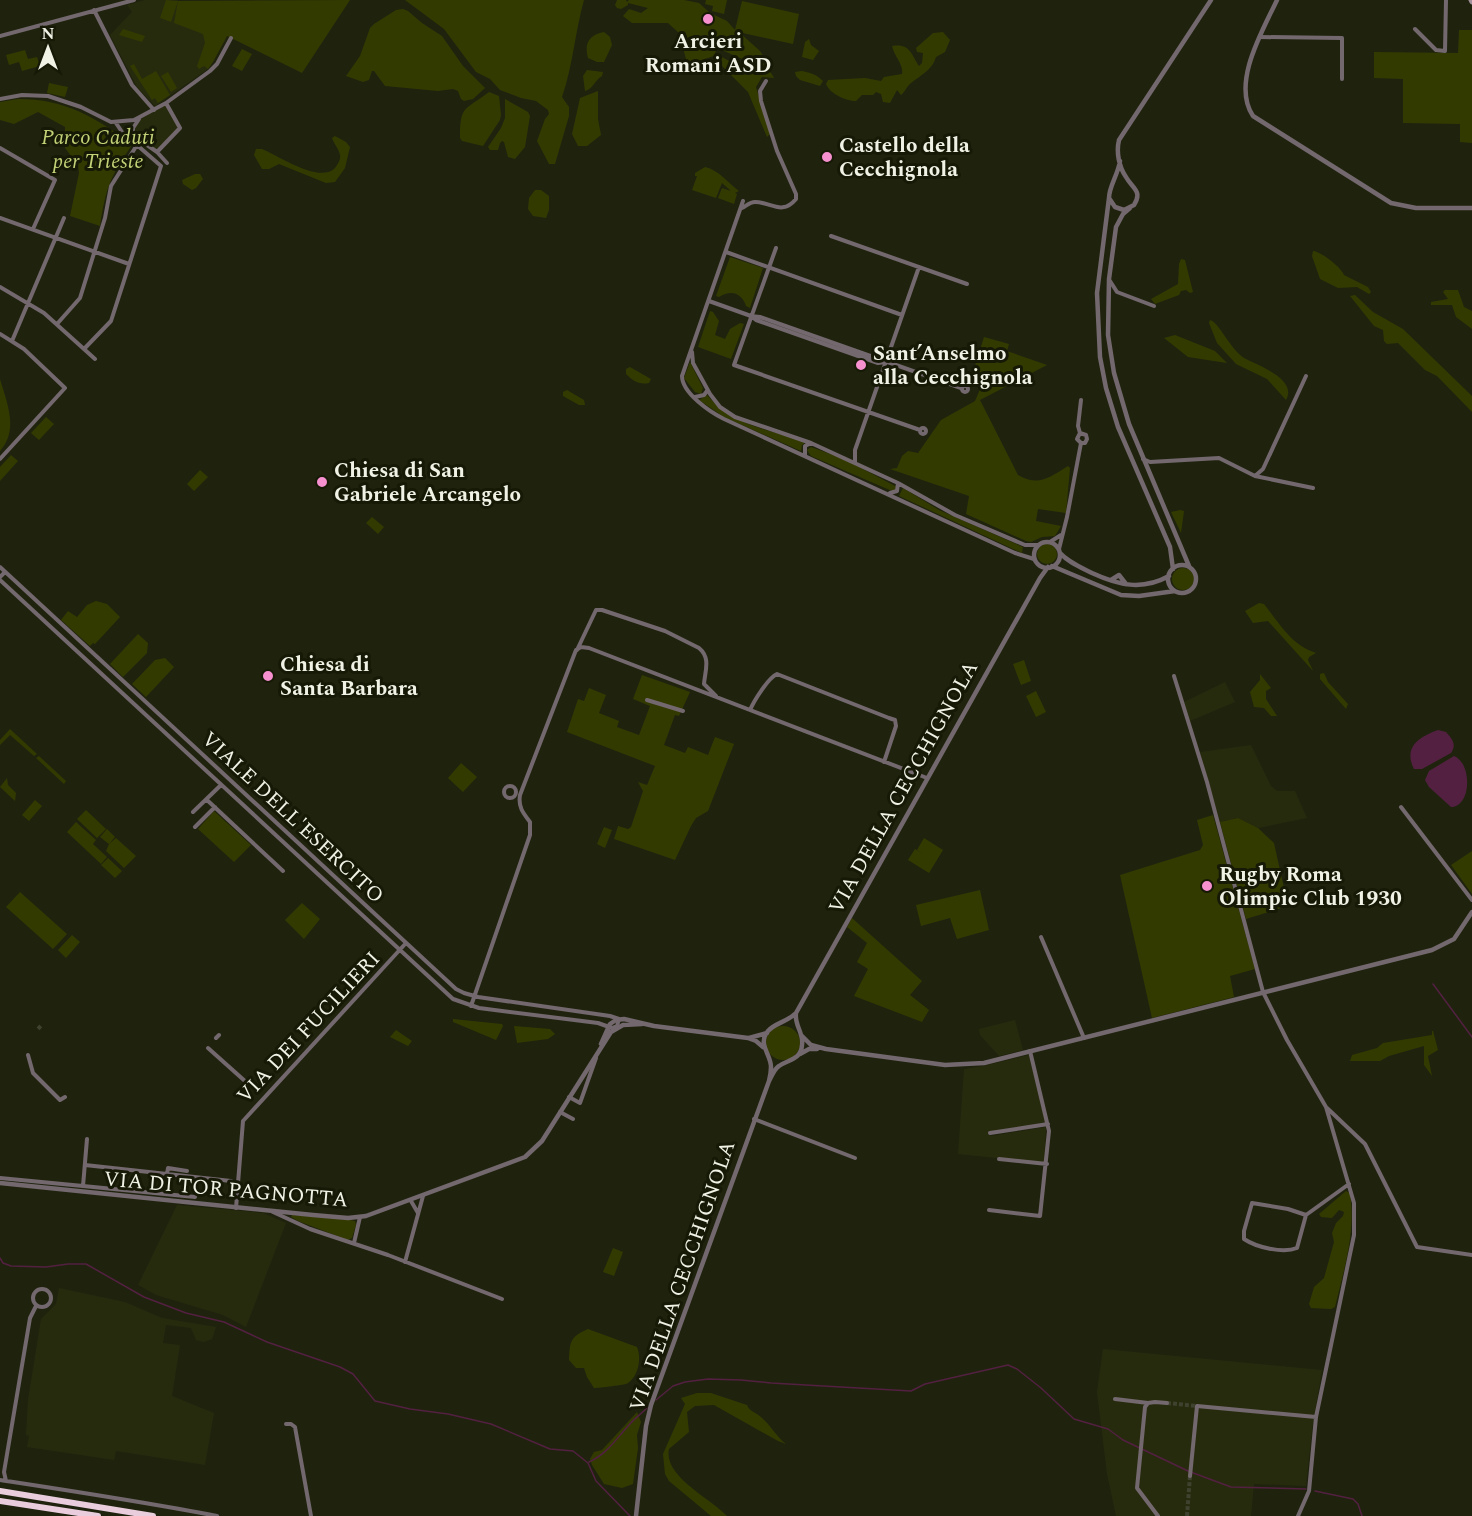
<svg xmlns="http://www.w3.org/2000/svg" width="1472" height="1516" viewBox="0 0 1472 1516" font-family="Spectral,serif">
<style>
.built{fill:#272b0e}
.green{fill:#333a00}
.water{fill:#532041}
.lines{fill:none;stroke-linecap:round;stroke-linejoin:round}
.stream{stroke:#532041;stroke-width:1.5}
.minor-tunnel{stroke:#3e422e;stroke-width:4;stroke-dasharray:4 2;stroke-linecap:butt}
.minor{stroke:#73686e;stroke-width:4}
.tertiary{stroke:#73686e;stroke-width:4.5}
.secondary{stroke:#a2919b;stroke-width:5}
.motorway{stroke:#e9cddd;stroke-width:6}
.poi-dot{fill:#f690cf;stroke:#161905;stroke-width:2}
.labels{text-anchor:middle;stroke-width:6;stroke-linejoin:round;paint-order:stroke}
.poi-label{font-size:21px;font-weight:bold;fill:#eff2e4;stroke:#161905;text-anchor:start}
.park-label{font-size:21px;font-style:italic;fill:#c2d277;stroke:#161905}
.street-label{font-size:21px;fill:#eff2e4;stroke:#161905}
</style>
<rect width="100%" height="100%" fill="#1f230e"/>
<!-- built -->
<path class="built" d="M145,0H177L226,39L208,69L155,106L137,87L110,35L132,12L127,5Z
M165,104L179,129L156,151L134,134V129L139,120Z
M1225,682L1235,702L1190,721L1184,702Z
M1251,745L1271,786L1277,791H1295L1307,818L1258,828L1238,818L1220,822L1200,752Z
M1015,1020L1023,1050L999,1056L980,1035L979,1029Z
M1029,1055L1046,1122L988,1134L991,1136L1046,1127L1044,1163L958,1154L964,1069L983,1066Z
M177,1205L263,1213L286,1223L246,1327L223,1315L156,1295L138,1285Z
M59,1288L125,1302L162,1318L216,1327L212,1339L204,1342L196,1340L191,1328L166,1325L163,1343L180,1345L172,1396L214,1413L205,1465L116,1451L114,1460L27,1447L29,1436L26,1435L28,1400L41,1319L56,1304Z
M1103,1349L1322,1370L1312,1429L1306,1486L1254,1484L1251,1516H1116L1107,1474L1097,1392Z"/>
<!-- green -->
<path class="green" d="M166,0L176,1L350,0L302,73L227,36L213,62L208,69L204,66L199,69L197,66L205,43L203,34L174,23L178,1L171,22L160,18Z
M405,0H584C575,32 573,65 562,97L569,107V116L555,164H549L537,141L545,119L549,114L548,110L536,101L521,98L500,90L490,79L476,72L444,29Z
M617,0H626L627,2L629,0H684L699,3L710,13L727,21L735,30L742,1L799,14L793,44L738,32L735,38L740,33L760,51L768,63L766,66L747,61L717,48L714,56L689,64L686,59L679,33L668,23H632L623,16L629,9L641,13L648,8L628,3V5L621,9L617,8L615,5Z
M706,0H727L724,14L712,11L713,6L705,4Z
M403,9L408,11L422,23L442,36L463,66L485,88L473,99L464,101L461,99L458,91L453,89L438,91L385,86L374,71H372L369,80L363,82L346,76L360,56L370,28L374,24L396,10Z
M123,29L145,36L142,42L119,35Z
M1459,30H1472V143L1460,142V124L1403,123V79L1374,78V52L1458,53Z
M604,32L610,37L612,45L604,62H597L588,58C584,43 589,35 604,32Z
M943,32L950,40L945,52L936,57C933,69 920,76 911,83C907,86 905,92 901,95L897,90L890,103L883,102L881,94L876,92L873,95H862L856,101C846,101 830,94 826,84L828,80L865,78L881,81L884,77L902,74C904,65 894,56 892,46C910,43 911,54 919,66L922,63L923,53L917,52L916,48L933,33Z
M809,39L811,45L819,51L813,60L802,57L805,42Z
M242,49L252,54L242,71L232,66Z
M25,50L28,59L37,57L40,66L22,71L19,62L9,65L6,55Z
M719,56C728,59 736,66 745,69C757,72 767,63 774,78L762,77L756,87L770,134L767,137L748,92L718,62L716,58Z
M134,64L142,79L156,71L170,95L158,103L155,98L152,100L130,66Z
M587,70L603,72L602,76C595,80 593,89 585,91L583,76Z
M802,71C811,73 816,74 823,81L820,86L800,80L796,76L795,72Z
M168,72L177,88L171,92L161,76Z
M49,83L68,87L65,97L47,93Z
M598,91V119L601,135L587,146H578L572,134L580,98Z
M489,92L499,96L501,115L500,120L483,146L462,141L460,138C460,105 464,111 489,92Z
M18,99C65,99 96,117 132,145C110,177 106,187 100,226L70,216L79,173L78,165L65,148V127L38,112L14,124L0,120V102Z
M505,99L528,112L530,116L525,147L515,159L508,157L504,142L502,141L500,143L498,150H490L488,147L501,128L505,118Z
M335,136L346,142L350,147L345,168L335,182L326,183L279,164L269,169H262L254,155L256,149H262C279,156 320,184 335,168C338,164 341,159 340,155C339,149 334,144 332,138Z
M705,167C719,170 728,183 739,191L735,193L737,194L734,204L718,198L722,188L731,191L722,183L716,198L692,190L697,176H695V173Z
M195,174H200L203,179L196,188L192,190L183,184L182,180Z
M535,190H541L549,196V210L546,218L533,216L528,209L529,198Z
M1313,251C1320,251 1341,267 1344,275L1368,287L1371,292L1369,294L1357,287L1338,288L1320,279L1312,256Z
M730,257L763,268L750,308L746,306C742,293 731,289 719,297L716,296Z
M1181,259L1185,260L1193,292L1190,293L1186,290L1181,291L1179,295L1155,304L1151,299L1178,284L1179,264Z
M1445,290H1458L1464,307L1472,311V329L1456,317L1452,305H1431V302L1448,299L1443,292Z
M1355,295L1373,312L1403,329L1472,396V412L1437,376L1425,370L1398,343L1387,344L1384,341L1383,330L1374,326L1350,296Z
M710,311L713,312L719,321L715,335L725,339L730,329L740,323L744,324L731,359L698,347Z
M1210,320C1219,322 1230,349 1244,358C1257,365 1298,379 1286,400L1267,379L1236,364L1217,343L1209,323Z
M1175,335L1215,351L1227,363L1188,357L1164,338Z
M984,337L1009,344L1007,351L1047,365L980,400L1018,475C1039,487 1050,477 1068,466L1070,468L1066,513L1038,509L1036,521L1061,526L1055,536L1042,537L1031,542L1026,541L966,514L969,496L890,469L897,468L902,456L908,451L918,453L941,420L975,401L981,387L973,372Z
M690,362L703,388L701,394L695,392L684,378Z
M630,367L651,379L649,383C639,385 633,381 626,374V369Z
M0,379C7,403 19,430 0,451Z
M567,390L584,400L585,405H579L563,396V392Z
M707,395C734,427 769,429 806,442L802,445L801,451L724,417L699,400Z
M46,417L54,424L39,440L31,433Z
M811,447L844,459L897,487L895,491H892L811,456L807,450Z
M11,455L18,461L0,481V467Z
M200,470L208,477L194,491L187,484Z
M903,488L939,510L1023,547L1022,553L899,496Z
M1180,510L1184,511L1181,533L1171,512Z
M372,517L384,527L378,534L366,523Z
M1037 554a10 10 0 1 1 20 0a10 10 0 1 1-20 0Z
M1172 579a11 11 0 1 1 22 0a11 11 0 1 1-22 0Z
M96,601L107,604L120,617L95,644L93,643L90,646L61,620L68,611L77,617L87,605Z
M1259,603L1264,604C1279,623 1292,646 1316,653L1309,657L1308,660L1313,671L1268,621L1253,623L1245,611Z
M138,634L148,643L147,653L123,677L110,664Z
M165,658L174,667L146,697L132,684L155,660Z
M1024,660L1031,681L1021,685L1013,664Z
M1324,673L1328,682L1348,704L1346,709L1320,679V674Z
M1260,674L1271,688L1266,691V699L1277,716H1271L1264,708L1254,707L1250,692L1260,680Z
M642,675L690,692L679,716L675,715L664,745L685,753L688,747L708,755L715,737L734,744L708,811L696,818L691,826L675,860L614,839L618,826L628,829L631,827L643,791L638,782L647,785L655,766L567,732L578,699L584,701L589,688L606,695L599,713L619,721L617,727L639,735L650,706L633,699Z
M1036,691L1046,712L1036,717L1026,696Z
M10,729L37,754L34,756L10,735L0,745V740Z
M39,756L66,781L64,784L36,758Z
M461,763L477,777L463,792L448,778Z
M7,778L8,785L16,793L15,801L0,787Z
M35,800L42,806L29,821L22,815Z
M86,810L106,829L97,838L77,819Z
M214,811L251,845L234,862L198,829Z
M1213,815L1255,969L1230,976L1234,997L1152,1018L1120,875L1200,850L1203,845L1197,820Z
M1238,818L1258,828L1274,843L1288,906L1246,919L1220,822Z
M76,822L96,840L93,844L107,857L101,864L67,832Z
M604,827L612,830L605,848L597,844Z
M107,829L115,837L109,844L116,838L136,856L124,868L106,851L109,844L100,837Z
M924,838L943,850L929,873L908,860L915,849L923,854L917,850Z
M1472,851V894L1451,865Z
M108,858L122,871L115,878L101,865Z
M980,890L989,930L957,939L950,918L921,926L916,905Z
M20,892L67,934L53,949L6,907Z
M302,903L320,919L304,939L285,920Z
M852,918L922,981L910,995L929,1010L922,1022L854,996L868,969L857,962L867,943L847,927Z
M72,935L80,942L66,958L58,950Z
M453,1019L502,1024L503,1026L496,1040L453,1022Z
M514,1026L550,1029L555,1034L548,1039L517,1043Z
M766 1043a17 17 0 1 1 34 0a17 17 0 1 1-34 0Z
M396,1030L412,1041L408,1046L390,1037Z
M1432,1031H1433L1438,1050L1428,1056L1432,1076L1424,1065V1046L1389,1056L1380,1061H1350L1352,1055L1377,1048L1383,1043L1432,1035Z
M1346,1191L1350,1193C1356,1233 1344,1269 1335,1307L1331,1309L1311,1308L1309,1304L1314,1287L1324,1278L1334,1242L1332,1233L1336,1223L1343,1216L1344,1212L1339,1210L1332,1218L1321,1217L1319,1214Z
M292,1215L350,1220L355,1221L356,1225L352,1238L348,1240L298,1221L291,1217Z
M613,1248L623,1252L614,1276L603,1272Z
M588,1329L637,1347C642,1359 638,1376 628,1383C626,1385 599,1388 594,1388L587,1377L584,1368H576L569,1360C570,1341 570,1337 588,1329Z
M697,1393H711L747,1405C749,1410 752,1411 757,1414C769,1422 775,1435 786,1444L778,1441L714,1405L695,1406L687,1412L689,1432L669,1449C663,1476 710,1498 727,1516H711L669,1481L665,1474L663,1454L685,1404L681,1398Z
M637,1412L641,1422L637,1435L638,1448L633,1484L622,1488L604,1484L592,1465L590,1459L594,1452L602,1450Z"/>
<!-- water -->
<path class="water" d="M1438,730L1446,732C1452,739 1457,744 1451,753L1422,769H1414C1403,747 1419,737 1438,730Z
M1454,756C1472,763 1472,806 1451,807L1429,787L1425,780L1429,771Z"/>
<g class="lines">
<!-- stream -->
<path class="stream" d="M1433,984L1472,1037
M0,1258L3,1263L11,1266L46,1267L68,1264H86L144,1297L186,1313L224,1322L267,1342L340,1367L353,1374L375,1401L410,1409L448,1414L491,1424L550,1449L573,1451L588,1463L596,1481L630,1516
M656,1400L673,1386L685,1382L708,1379L741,1380L771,1383L911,1391L925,1384L1008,1365L1017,1369L1041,1388L1074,1419L1108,1429L1123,1440L1188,1471L1231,1487L1306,1489
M589,1462C607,1454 616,1439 629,1425C634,1419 641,1414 647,1408
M1315,1491L1353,1499L1358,1504L1362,1516"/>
<!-- minor-tunnel -->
<path class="minor-tunnel" d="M38,1026L41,1029
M1167,1403L1197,1406
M1187,1516L1190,1476"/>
<!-- minor -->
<path class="minor" d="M94,10L132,85L154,110
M1415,29L1436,50L1445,51L1446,0
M0,36L134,0
M1260,37L1342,38V79
M0,99L22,95L48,96L81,107L111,122L134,120L166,103L210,71L217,64L231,38
M166,103L180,128L157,152L167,163
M139,119L133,128V135L157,152
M0,148L55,180L33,229
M743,201L682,376C682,393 710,412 724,419L1015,553L1034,559
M742,208C746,206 750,202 755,202C771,202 782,216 796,199V194L777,151L761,101L760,91L766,81
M0,218L129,264
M831,236L967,284
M776,248L734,365L920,430
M726,252L902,315
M1110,281L1117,292L1154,306
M0,287L44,313L95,359
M709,301L751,316L760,317L961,388
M751,316L756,320L878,363L885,362
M57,324L80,298L105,218L111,186L137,145
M0,334L24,349L65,388L0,459
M12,341L64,218
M84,349L111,321L161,166L122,132L116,123
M692,352L693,363L710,394L720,407L735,417L811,443L898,483L955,515L1025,545H1038
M962 389a3 3 0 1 1 6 0a3 3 0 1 1-6 0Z
M695,397L704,395L707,391
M920 431a3 3 0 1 1 6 0a3 3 0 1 1-6 0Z
M1080,433L1086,435L1087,439L1085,443H1081
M805,455V446L811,443
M1143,459L1150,462L1219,458L1255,476L1313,488
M855,462V450L919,267
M1255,476L1263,469L1306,376
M890,493L897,491L898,483
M1050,542L1061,535
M1059,549L1067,517L1081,443L1077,439L1080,433L1078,426L1081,400
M0,567L456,989L464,993L478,997L610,1016L619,1019L617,1026L612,1028L598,1023L479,1008L453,999L0,580
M0,577L5,572
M577,650L596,610H602L665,631L699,648C711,658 705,671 704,684L716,696
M1174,676L1207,782L1263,992L1287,1040L1326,1107L1354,1203V1235L1316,1417L1309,1491L1298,1516
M647,700L683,711
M750,710C754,701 768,678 777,674L889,718L895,720L896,726L884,762
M504 792a6 6 0 1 1 12 0a6 6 0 1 1-12 0Z
M207,800L283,871
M1401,807L1472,900
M193,812L221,785
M195,827L215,807
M1041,937L1084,1038
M471,1006L530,835V822C523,813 518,807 520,795L576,650L581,647L589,648L927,778
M216,1038L219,1035
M208,1048L246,1082
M28,1055L33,1073L60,1100L65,1097
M569,1097L580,1103L596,1058
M1327,1108L1365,1144L1417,1247L1472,1255
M560,1112L573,1119
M754,1119L855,1158
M990,1133L1048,1124
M999,1159L1047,1164
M85,1165L231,1181
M167,1174L168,1168L187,1171
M0,1178L83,1186L87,1139
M83,1186L195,1197
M411,1201L418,1213
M236,1208L243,1121L406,943
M989,1210L1040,1216L1049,1131L1030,1051
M273,1212L310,1229L388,1255L502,1299
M1306,1215L1288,1209L1252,1203L1244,1231V1239C1256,1247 1283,1254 1297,1248L1306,1215L1349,1184
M354,1243L360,1217
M405,1262L423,1196
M33 1298a9 9 0 1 1 18 0a9 9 0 1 1-18 0Z
M1115,1399L1148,1403L1155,1402L1167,1403
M1148,1403L1145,1407L1137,1488L1158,1516
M286,1424H291L295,1427L311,1516
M1190,1476L1197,1406L1316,1417
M0,1480C72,1491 145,1502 217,1516
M6,1481L4,1472L30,1318L36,1306"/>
<!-- tertiary -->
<path class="tertiary" d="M1277,0C1263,30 1231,83 1253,116L1391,203L1416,208H1472
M1120,161C1118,175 1109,186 1109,198L1115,207L1124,210L1134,205C1143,191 1132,188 1126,177C1119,167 1116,152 1119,140L1211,0
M1109,198L1097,293L1100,357L1106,388L1118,427L1170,547L1173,569
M1130,208L1123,214L1116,227L1109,279L1108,335L1114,373L1129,424L1189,566
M1034 555a13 13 0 1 1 26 0a13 13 0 1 1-26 0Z
M1060,553C1068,562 1080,567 1092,573C1118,585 1142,591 1169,576
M1168 579a14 14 0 1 1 28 0a14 14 0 1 1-28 0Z
M1052,566L1121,595L1139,596L1175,591
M1111,580L1119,575L1126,584
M801,1035L811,1045L826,1049L945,1065L984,1063L1432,950L1454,939L1472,912
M749,1038L767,1033
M601,1044L610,1024L616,1020L624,1019L654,1026L748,1038L756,1041L763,1047
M800,1054L809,1049H817
M769,1081C770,1077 771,1072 771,1067C771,1054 757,1044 768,1031C775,1023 787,1022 796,1013L1040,578L1048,567
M0,1183L313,1215L348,1218L366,1216L525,1157L542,1141L611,1032L623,1025L642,1024
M636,1516L646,1426L651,1405L769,1081C772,1076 774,1069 779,1066C789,1059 801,1060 802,1045C804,1033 794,1025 796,1013"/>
<!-- secondary -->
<path class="secondary" d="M1471,0L1472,2"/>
<!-- motorway -->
<path class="motorway" d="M0,1491L153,1516
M0,1501L98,1516"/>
</g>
<!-- markers -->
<g class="poi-dot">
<circle cx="708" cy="19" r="6"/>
<circle cx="827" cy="157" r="6"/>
<circle cx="861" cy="365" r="6"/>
<circle cx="322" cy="482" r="6"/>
<circle cx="268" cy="676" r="6"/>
<circle cx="1207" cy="886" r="6"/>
</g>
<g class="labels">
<!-- poi labels -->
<g class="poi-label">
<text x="708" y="48" text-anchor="middle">Arcieri<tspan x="708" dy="24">Romani ASD</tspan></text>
<text x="839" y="152">Castello della<tspan x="839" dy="24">Cecchignola</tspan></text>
<text x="873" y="360">Sant’Anselmo<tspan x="873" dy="24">alla Cecchignola</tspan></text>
<text x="334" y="477">Chiesa di San<tspan x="334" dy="24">Gabriele Arcangelo</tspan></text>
<text x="280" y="671">Chiesa di<tspan x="280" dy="24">Santa Barbara</tspan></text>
<text x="1219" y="881">Rugby Roma<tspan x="1219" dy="24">Olimpic Club 1930</tspan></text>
</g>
<!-- park labels -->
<g class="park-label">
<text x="98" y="144">Parco Caduti<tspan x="98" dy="24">per Trieste</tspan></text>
</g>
<!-- street labels -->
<g class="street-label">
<text transform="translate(903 787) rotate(-61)" y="7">VIA DELLA CECCHIGNOLA</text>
<text transform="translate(293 817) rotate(43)" y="7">VIALE DELL'ESERCITO</text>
<text transform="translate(308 1027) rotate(-47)" y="7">VIA DEI FUCILIERI</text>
<text transform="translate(226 1189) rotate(5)" y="7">VIA DI TOR PAGNOTTA</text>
<text transform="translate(682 1276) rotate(-71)" y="7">VIA DELLA CECCHIGNOLA</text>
</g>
</g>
<!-- north arrow -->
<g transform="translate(48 48)" stroke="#161905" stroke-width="4.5" paint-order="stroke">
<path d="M0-4.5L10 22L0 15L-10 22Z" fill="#eff2e4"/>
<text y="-9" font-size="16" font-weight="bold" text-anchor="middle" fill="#eff2e4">N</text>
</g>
</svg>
